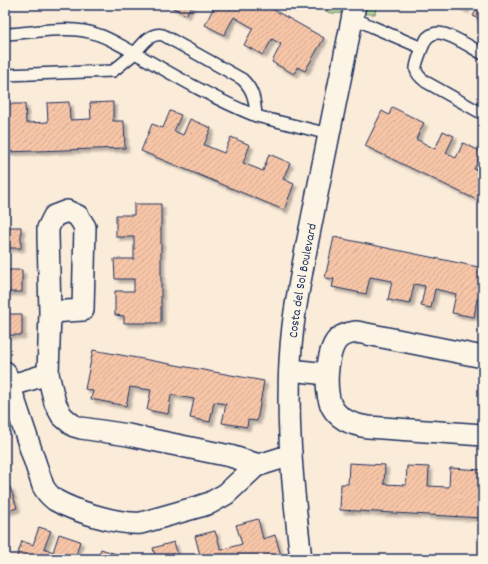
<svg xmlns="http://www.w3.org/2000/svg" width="488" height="564" viewBox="0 0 488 564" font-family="Dekko,sans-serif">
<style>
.green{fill:#bedd95;stroke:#6c867a}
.building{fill:url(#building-hatch);stroke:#1b2f5e;filter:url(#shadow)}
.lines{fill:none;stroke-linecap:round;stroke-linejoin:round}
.lane-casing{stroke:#1b2f5e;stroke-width:14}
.street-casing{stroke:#1b2f5e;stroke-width:24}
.lane{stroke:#fcf5e5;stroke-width:11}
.street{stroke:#fcf5e5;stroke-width:21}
.labels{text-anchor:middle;stroke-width:3;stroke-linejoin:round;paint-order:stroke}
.street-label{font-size:13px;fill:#1b2f5e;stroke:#fcf5e5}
</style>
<defs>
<pattern id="building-hatch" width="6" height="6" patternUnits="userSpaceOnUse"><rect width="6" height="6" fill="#f7c5a7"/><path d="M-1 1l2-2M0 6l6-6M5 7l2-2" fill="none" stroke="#d3aa92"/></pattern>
<filter id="shadow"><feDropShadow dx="3.5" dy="3.5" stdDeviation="1" flood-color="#0004"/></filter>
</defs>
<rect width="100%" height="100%" fill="#fbebd9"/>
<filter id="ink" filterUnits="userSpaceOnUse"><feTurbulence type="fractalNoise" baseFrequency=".025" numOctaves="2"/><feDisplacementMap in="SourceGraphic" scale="8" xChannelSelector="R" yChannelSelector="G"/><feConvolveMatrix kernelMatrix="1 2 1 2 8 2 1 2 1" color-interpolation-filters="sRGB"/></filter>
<g filter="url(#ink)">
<!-- green -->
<path class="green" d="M315,5H376L375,14L330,13Z"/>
<!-- building -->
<path class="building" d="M168,5H192L186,15Z
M210,5H265L324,38L305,71L297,67L294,74L272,62L281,44L272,39L263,55L244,45L253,28L234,17L224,35L205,25L214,7Z
M456,5H468L465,10Z
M479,5H483V21L473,16Z
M69,102L70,120L91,119L90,103L113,102V121H124L125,148L5,152V104H25L26,123L48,122L47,103Z
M392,107L424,123L416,139L435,149L443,131L454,136L446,153L456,158L463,143L482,152L474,169L483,173V203L365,146L382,111L389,115Z
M170,111L181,115L174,131L183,135L190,119L211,128L204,145L224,153L231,137L250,145L243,163L263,171L269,154L290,163L283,179L294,184L284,210L141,151L152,124L163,128Z
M134,204H161V323H124V316L115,315V291H134V279H115L114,259H134V237H116V215H134Z
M5,227H21V248H5Z
M334,237L483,268V300L477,299L474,317L452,313L456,294L435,289L431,308L421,306L425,286L414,284L410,304L388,300L392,281L370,277L366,294L332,287L334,279L325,278Z
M5,270H22V292H5Z
M5,314H22V335H5Z
M93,350L264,381L257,421L248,420L247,427L222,423L226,404L214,402L210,422L190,418L194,399L171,395L168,414L147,410L151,390L130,387L126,406L91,399L93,391L85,389Z
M349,463L385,465L384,484L406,485L407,466L429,467L428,486L449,487L450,468L483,470V518L340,510L341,484H348Z
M10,487L17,508L5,512V488Z
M258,519L263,539L275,535L282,559H186L200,555L195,536L215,531L221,550L242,544L236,525Z
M39,527L51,531L44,548L53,552L59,534L80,541L75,559H16L22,541L33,545Z
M174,542L179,559H156L153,548Z
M101,549L122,556L121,559H97Z"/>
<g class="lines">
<defs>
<path id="lane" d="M352,17L373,27L422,48
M5,34C36,33 69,24 99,35C111,39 123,47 135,53C142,45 150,32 163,35L242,79C254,90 255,102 256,116L329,134
M483,54C472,48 450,33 438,33C434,33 430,35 427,38C424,43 415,64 416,70C417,75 422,79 426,82L483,114
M5,75L113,71L135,53C175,76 214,99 256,116"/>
<g id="street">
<path d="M50,312L83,310L85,227L78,216L67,211L54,216L48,228V235L50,312L48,374L55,403L62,416L74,426L81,428L128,435L230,456L259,465"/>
<path d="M483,357L357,332C350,333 343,334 338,339C326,351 324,393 332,407C339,420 354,425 368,427L483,435"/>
<path d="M290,370L327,374"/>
<path d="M5,372L43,486C46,492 50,496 55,500C74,511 119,525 141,523L201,506L210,503L226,494L256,466L291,455"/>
<path d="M9,386L48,374"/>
<path id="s1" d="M301,559C292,482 284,403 293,326C299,280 309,235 318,189C330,128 343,66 355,5"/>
</g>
</defs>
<!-- lane casing -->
<use href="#lane" class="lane-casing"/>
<!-- street casing -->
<use href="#street" class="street-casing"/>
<!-- lane -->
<use href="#lane" class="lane"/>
<!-- street -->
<use href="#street" class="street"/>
</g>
</g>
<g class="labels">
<!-- street labels -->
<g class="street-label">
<text dy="5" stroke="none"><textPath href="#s1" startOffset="280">Costa del Sol Boulevard</textPath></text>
</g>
</g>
<!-- margin -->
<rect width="488" height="564" fill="none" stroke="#fcf5e5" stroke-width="20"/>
<rect x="10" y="10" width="468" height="544" fill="none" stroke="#1b2f5e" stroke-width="1.5" filter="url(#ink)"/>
</svg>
